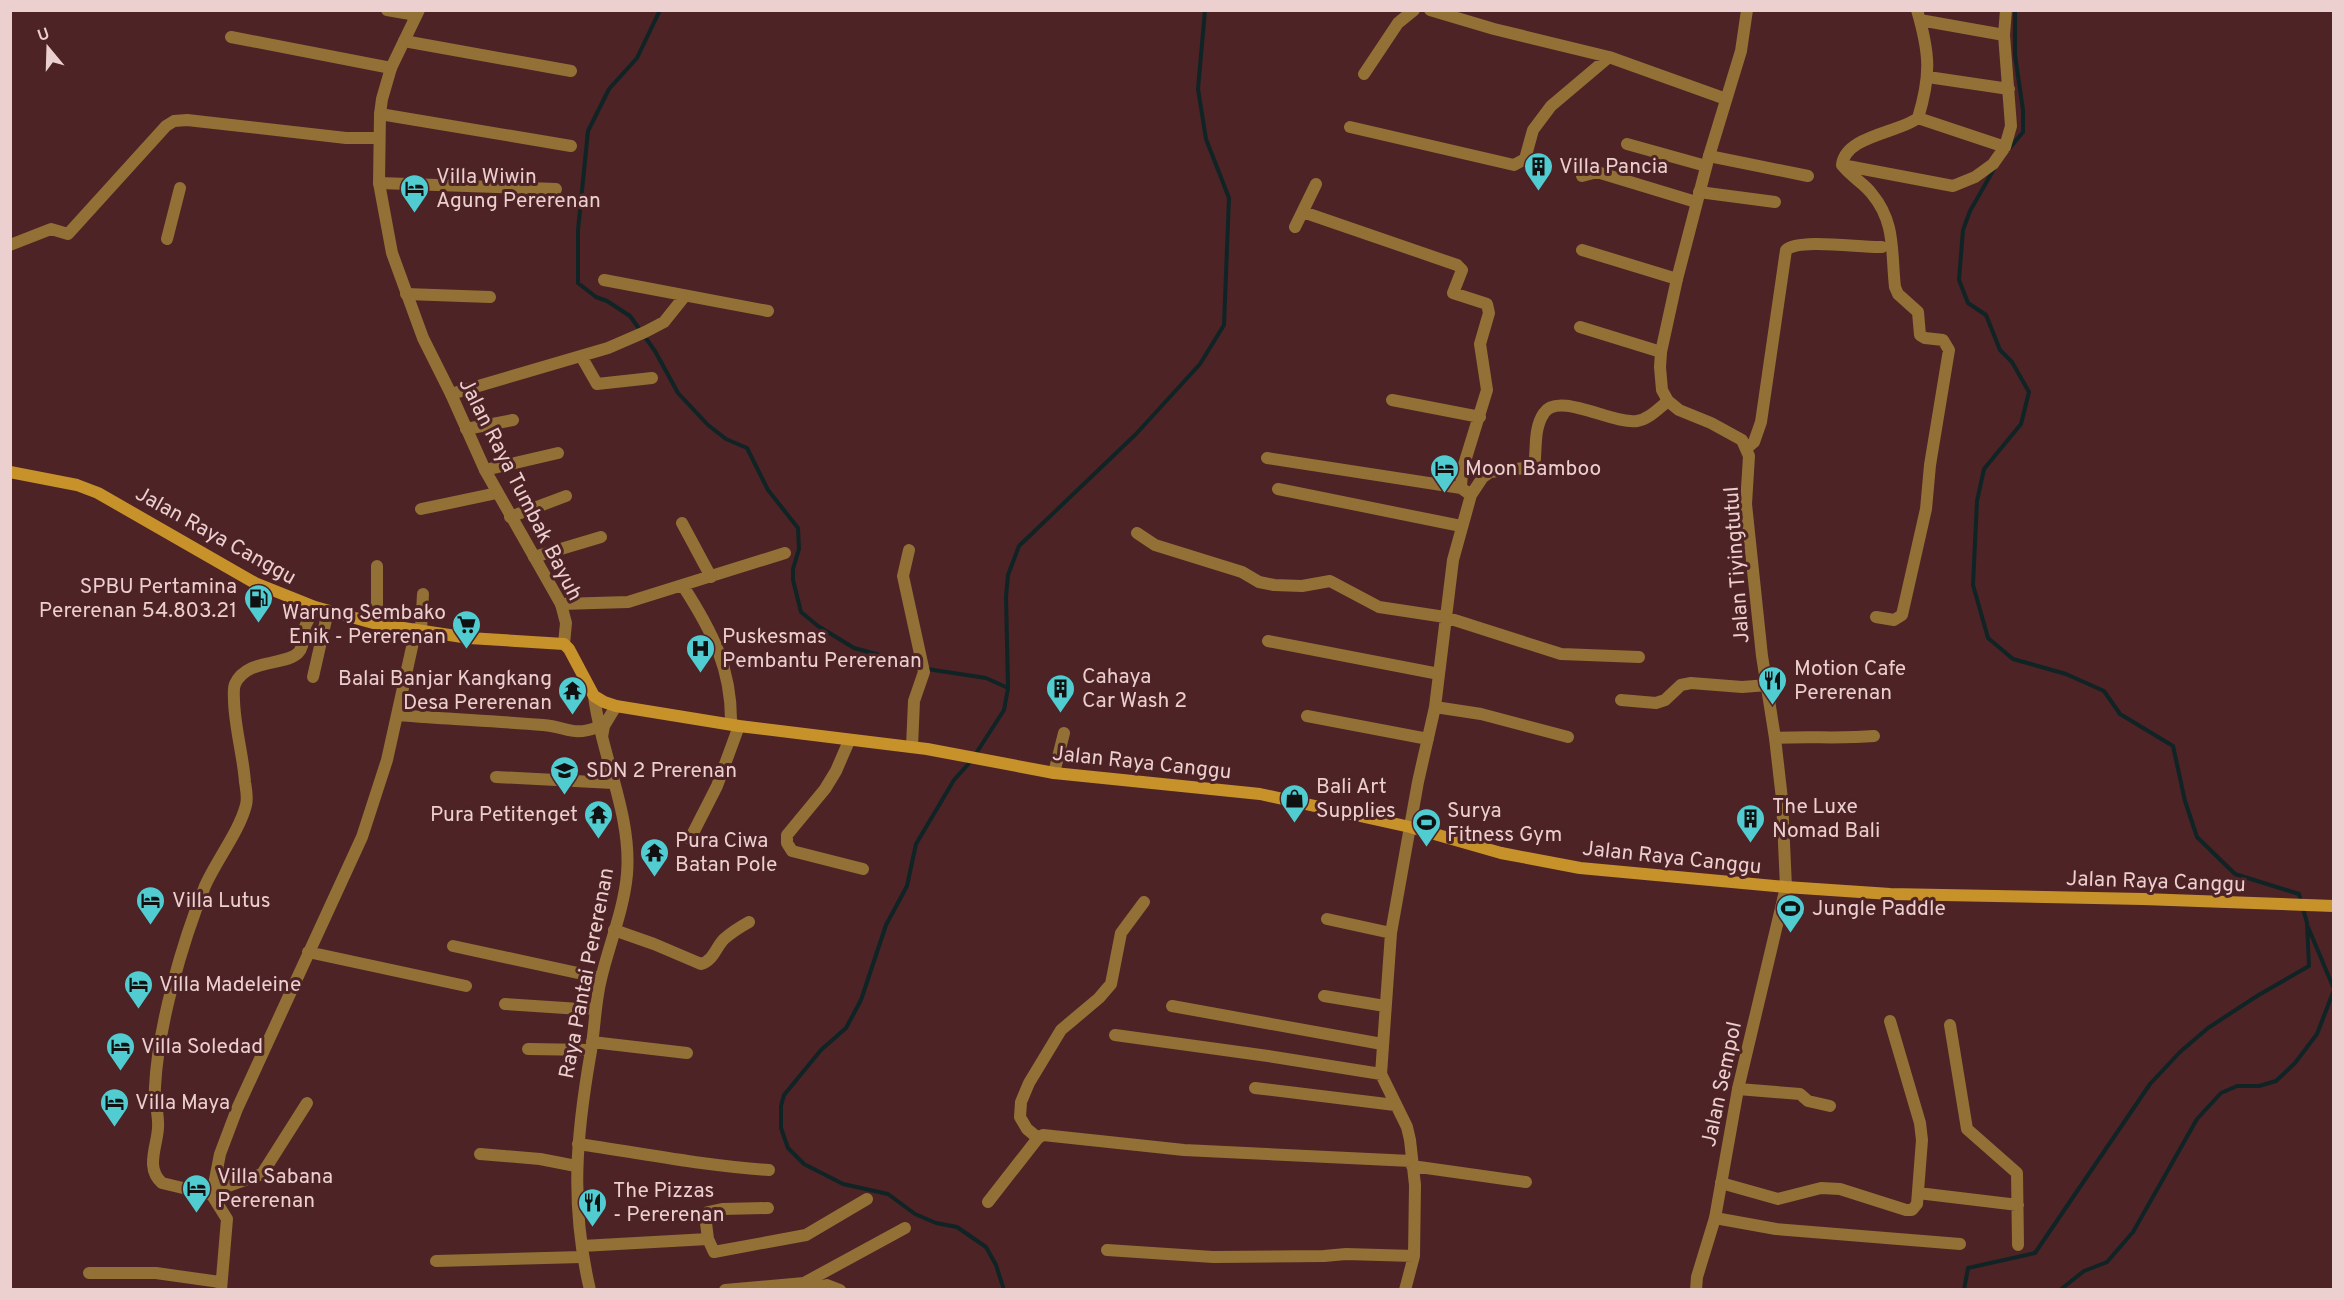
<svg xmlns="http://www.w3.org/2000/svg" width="2344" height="1300" viewBox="0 0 2344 1300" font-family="Overpass,sans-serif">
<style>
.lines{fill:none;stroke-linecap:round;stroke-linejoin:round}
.stream{stroke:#102425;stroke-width:4}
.minor{stroke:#927036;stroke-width:12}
.tertiary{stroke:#927036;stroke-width:12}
.secondary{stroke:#c8922b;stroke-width:12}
.labels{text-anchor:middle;stroke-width:6;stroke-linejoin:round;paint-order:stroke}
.poi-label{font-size:21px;fill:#eccfcf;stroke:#4d2325;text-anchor:start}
.street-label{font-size:21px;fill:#eccfcf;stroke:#4d2325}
</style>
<rect width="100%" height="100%" fill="#4d2325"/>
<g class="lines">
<!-- stream -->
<path class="stream" d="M660,10L637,58L609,89L588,131L578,230V283L596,297L607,301L630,316L655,351L678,393L708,425L726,439L747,448L768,490L798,528L799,549L793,569V580L801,612L818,626L854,648L887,657L909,666L919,668
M2009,149L2023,132V110L2015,55V10
M927,669L986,678L1008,688
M975,755L1004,710L1008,688L1006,597L1008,575L1019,546L1136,434L1200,364L1224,325L1229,198L1206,139L1198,89L1205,10
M971,761L954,780L916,844L907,886L886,925L861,1000L846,1028L821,1050L784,1095L781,1106V1128L788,1148L804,1164L843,1184L888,1194L915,1214L936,1223L957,1227L986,1247L996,1265L1004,1290
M2308,927L2334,989
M1964,1290L1968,1268L2035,1253L2150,1084L2180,1052L2208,1028L2257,996L2309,966L2307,923L2299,894L2235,874L2197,837L2185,801L2173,746L2120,714L2104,691L2066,674L2013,659L1988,638L1973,585L1977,501L1984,469L2021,424L2029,392L2012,362L2000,350L1986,315L1968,303L1959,280L1963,230L1970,211L1994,169
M2060,1290L2084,1271L2107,1262L2133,1232L2197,1119L2221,1093L2237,1086H2259L2276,1081L2295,1063L2317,1034L2334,990"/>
<!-- minor -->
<path class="minor" d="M387,10L416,15
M1430,10L1494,29L1609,57L1726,99
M1920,20L2004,35
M231,37L391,68
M404,41L571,71
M1364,74L1398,23L1414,10
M1928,77L2009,89
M380,114L571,146
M1918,118L2005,147
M1350,127L1514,165L1525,159L1533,130L1551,106L1609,57
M1627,144L1706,166
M1709,156L1808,176
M1842,165L1953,186L1975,177L1993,164L2005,147L2011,126L2004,35L2006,10
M1582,176L1597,172L1696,202
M379,183L556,189
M1699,192L1775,202
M1303,212L1457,265L1462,270L1453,293L1487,304L1489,313L1480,344L1487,390L1462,471L1461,488L1471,495
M1295,227L1316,184
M167,239L180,188
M10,245L51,229L68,234L166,126L174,121L187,120L346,138H378
M1582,250L1677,279
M604,280L768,311
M406,294L490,297
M1580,327L1661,352
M581,356L597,384L652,378
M451,394L608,348L645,332L664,322L684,297
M1392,400L1480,417
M466,429L513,420
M1747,448L1754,442L1761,422L1786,250C1800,238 1861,248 1882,247
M1267,458L1461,488
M485,470L558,453
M1278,489L1461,526
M421,509L497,493
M510,517L566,496
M682,523L711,577
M1137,533L1155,545L1242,572L1259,582L1274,585L1302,586L1330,581L1379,607L1445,617L1561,654L1639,657
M909,550L903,576L924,672L914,701L912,747
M534,557L601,537
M683,586C712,631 732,669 731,724
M561,604L628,602L785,553
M1876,617L1894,620L1902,615L1926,509L1930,465L1949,350L1943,340L1925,338L1920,335L1918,312L1898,294L1895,287C1891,252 1896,223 1872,194C1864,183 1851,177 1842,165C1845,136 1898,133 1918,118C1931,75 1930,54 1917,10
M377,624V566
M421,630L423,594
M1268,641L1439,674
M313,677L328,611
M1621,700L1656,703L1665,700L1681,685L1691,683L1742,687L1768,685
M1435,707L1481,714L1568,737
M398,715C446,719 495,721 543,725C568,727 572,737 598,727
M1307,716L1428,739
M1775,738C1809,736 1841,739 1874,736
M849,741L836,771L825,789L787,835V843L792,851L863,869
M1054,773L1064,733
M496,777L613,783
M690,839L717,786L739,726
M1327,919L1391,933
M614,930L654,944L701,964C713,961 716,947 724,939C732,932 740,927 749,922
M453,946L601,978
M308,952L466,986
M1324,996L1385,1006
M505,1004L580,1009L595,1008
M1172,1006L1382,1044
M1950,1025L1967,1129L2017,1173L2018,1245
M1115,1035L1268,1056L1381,1074
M592,1042L687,1053
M528,1049L591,1050
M1255,1088L1395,1105
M1738,1089L1800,1094L1808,1101L1830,1106
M1038,1138L1027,1129L1020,1117L1021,1102L1029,1083L1061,1030L1099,998L1111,984L1121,933L1144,902
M578,1144C641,1153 705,1166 769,1170
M480,1154L540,1159L576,1166
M1412,1166L1526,1182
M1721,1183L1778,1199L1821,1188L1840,1189L1906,1210H1912L1917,1204L1922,1140L1920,1123L1890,1021
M213,1187L228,1186L262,1174L307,1103
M1918,1193L2018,1205
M212,1195L162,1183C145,1168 157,1147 158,1128C159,1114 154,1101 155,1087C158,1026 182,943 205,886C216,861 240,830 246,805C248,798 246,789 245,782C243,755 235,729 234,701C234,696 233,689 235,684C247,658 285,666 298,653C305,646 302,636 305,627C307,621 312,614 315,607
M988,1202L1038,1138L1043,1135L1184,1150L1411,1161
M1715,1218L1776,1229L1960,1244
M708,1239L714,1252L806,1235L867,1199
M582,1246L708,1239L705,1215L708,1212L722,1209L768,1208
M1107,1250L1213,1257L1324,1256L1346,1254L1414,1256
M436,1261L582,1257
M89,1273H156L220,1282
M221,1290L227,1219L212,1195L220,1154L237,1109L362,837L387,760L416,629
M725,1290L804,1283L905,1228
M806,1290L827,1285L840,1290
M1405,1290L1414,1256L1415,1185L1410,1140L1407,1127L1381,1074L1391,933L1418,782L1435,707L1453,560L1471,495L1483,477L1490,472L1534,467C1537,450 1533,429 1544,413C1558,391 1614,425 1637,421C1649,419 1658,409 1668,401"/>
<!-- tertiary -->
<path class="tertiary" d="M419,10L391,68L382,99L380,114L379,183L392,253L423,338L451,394L485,470L561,604L566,623L564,644
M602,737L604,726L616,706
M590,1290C570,1205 576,1136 591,1051C595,1027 595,1003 601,979C609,945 624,909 627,874C632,814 601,755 594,696
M1696,1290L1697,1277L1715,1218L1738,1089L1786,887L1782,799L1775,738L1762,656L1746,504L1749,456L1742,440L1711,423L1679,410L1668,401L1662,390L1660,367L1661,352L1677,279L1709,156L1741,51L1747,10"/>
<!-- secondary -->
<path class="secondary" d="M10,472L77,485L98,493L255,583L315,607L377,624L469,638L564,644L569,649L594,696L604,702L616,706L739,726L927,749L1054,773L1260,794L1410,827L1501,853L1580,868L1786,887L1890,894L2143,899L2334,906"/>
</g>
<!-- icons -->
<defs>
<symbol id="building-pin" viewBox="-11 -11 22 30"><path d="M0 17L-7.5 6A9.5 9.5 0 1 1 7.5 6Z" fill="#51ccd1" stroke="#4d2325"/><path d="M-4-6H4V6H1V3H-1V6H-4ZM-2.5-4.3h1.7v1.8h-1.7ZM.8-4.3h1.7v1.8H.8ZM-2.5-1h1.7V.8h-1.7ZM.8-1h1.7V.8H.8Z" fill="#111"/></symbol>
<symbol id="hotel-pin" viewBox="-11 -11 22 30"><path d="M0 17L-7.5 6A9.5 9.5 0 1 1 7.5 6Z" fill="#51ccd1" stroke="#4d2325"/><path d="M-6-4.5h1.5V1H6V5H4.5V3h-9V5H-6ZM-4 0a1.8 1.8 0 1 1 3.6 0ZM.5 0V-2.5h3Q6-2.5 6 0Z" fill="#111"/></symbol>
<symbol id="fuel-pin" viewBox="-11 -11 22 30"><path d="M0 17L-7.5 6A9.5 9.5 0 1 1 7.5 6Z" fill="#51ccd1" stroke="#4d2325"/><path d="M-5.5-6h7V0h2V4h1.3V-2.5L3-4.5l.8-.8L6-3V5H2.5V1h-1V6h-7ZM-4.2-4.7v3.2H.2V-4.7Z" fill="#111"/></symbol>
<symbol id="supermarket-pin" viewBox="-11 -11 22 30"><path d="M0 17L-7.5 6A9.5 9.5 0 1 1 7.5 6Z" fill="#51ccd1" stroke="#4d2325"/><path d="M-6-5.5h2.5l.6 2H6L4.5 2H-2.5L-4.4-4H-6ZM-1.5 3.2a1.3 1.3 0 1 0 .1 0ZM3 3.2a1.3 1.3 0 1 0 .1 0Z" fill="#111"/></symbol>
<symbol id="hospital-pin" viewBox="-11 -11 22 30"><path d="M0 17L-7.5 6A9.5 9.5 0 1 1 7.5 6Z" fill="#51ccd1" stroke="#4d2325"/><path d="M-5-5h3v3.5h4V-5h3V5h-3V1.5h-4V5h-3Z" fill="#111"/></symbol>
<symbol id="restaurant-pin" viewBox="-11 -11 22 30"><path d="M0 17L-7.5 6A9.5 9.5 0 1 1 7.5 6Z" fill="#51ccd1" stroke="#4d2325"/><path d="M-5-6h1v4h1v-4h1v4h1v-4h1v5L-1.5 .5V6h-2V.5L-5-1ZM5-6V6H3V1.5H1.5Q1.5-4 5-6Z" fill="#111"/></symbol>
<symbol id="temple-pin" viewBox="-11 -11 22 30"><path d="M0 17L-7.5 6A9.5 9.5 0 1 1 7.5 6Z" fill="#51ccd1" stroke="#4d2325"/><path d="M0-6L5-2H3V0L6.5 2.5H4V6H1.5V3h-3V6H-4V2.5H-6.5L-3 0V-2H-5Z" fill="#111"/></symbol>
<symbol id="school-pin" viewBox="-11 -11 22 30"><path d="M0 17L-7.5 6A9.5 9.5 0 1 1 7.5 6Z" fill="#51ccd1" stroke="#4d2325"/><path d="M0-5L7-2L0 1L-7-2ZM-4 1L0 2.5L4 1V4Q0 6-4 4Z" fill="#111"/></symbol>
<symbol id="shop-pin" viewBox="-11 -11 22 30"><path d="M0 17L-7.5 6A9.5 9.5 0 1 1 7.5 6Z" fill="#51ccd1" stroke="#4d2325"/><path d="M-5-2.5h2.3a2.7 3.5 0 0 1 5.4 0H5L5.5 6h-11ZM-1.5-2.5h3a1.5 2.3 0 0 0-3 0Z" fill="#111"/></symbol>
<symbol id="stadium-pin" viewBox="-11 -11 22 30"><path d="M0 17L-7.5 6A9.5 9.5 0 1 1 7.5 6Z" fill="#51ccd1" stroke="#4d2325"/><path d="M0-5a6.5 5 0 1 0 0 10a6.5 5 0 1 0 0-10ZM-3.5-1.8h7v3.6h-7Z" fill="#111"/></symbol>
</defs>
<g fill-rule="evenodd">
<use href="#building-pin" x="1522" y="150" width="33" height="45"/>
<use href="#hotel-pin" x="398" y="172" width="33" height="45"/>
<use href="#hotel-pin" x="1428" y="452" width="33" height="45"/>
<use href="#fuel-pin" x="242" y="582" width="33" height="45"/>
<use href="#supermarket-pin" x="450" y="608" width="33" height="45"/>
<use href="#hospital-pin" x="684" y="632" width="33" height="45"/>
<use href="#restaurant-pin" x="1756" y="664" width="33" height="45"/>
<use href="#building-pin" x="1044" y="672" width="33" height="45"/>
<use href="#temple-pin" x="556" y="674" width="33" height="45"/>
<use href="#school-pin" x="548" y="754" width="33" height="45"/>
<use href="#shop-pin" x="1278" y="782" width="33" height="45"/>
<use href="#temple-pin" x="582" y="798" width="33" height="45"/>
<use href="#building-pin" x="1734" y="802" width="33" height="45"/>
<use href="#stadium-pin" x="1410" y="806" width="33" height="45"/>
<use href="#temple-pin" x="638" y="836" width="33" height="45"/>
<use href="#hotel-pin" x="134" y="884" width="33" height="45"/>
<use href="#stadium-pin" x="1774" y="892" width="33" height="45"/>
<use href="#hotel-pin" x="122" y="968" width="33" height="45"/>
<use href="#hotel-pin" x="104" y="1030" width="33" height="45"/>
<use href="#hotel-pin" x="98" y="1086" width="33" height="45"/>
<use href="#hotel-pin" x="180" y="1172" width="33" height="45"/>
<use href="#restaurant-pin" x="576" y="1186" width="33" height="45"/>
</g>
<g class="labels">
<!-- poi labels -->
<g class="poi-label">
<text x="1559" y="173">Villa Pancia</text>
<text x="436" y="183">Villa Wiwin<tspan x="436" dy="24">Agung Pererenan</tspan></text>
<text x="1465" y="475">Moon Bamboo</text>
<text x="237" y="593" text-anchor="end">SPBU Pertamina<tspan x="237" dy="24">Pererenan 54.803.21</tspan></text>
<text x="446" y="619" text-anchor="end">Warung Sembako<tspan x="446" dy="24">Enik - Pererenan</tspan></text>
<text x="722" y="643">Puskesmas<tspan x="722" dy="24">Pembantu Pererenan</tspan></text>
<text x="1794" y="675">Motion Cafe<tspan x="1794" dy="24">Pererenan</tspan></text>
<text x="1082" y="683">Cahaya<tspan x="1082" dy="24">Car Wash 2</tspan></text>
<text x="552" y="685" text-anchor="end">Balai Banjar Kangkang<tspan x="552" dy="24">Desa Pererenan</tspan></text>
<text x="586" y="777">SDN 2 Prerenan</text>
<text x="1316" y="793">Bali Art<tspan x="1316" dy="24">Supplies</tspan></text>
<text x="1772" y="813">The Luxe<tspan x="1772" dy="24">Nomad Bali</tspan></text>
<text x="1447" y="817">Surya<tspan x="1447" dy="24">Fitness Gym</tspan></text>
<text x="578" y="821" text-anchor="end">Pura Petitenget</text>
<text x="675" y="847">Pura Ciwa<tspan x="675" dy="24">Batan Pole</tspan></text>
<text x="172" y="907">Villa Lutus</text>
<text x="1812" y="915">Jungle Paddle</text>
<text x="159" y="991">Villa Madeleine</text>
<text x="141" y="1053">Villa Soledad</text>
<text x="135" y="1109">Villa Maya</text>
<text x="217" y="1183">Villa Sabana<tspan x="217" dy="24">Pererenan</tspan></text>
<text x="613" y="1197">The Pizzas<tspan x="613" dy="24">- Pererenan</tspan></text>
</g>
<!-- street labels -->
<g class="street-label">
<text transform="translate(521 489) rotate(63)" y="7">Jalan Raya Tumbak Bayuh</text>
<text transform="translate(216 535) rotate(29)" y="7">Jalan Raya Canggu</text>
<text transform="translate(1736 565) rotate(-94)" y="7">Jalan Tiyingtutul</text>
<text transform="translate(1142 762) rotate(6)" y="7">Jalan Raya Canggu</text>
<text transform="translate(1672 857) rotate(6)" y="7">Jalan Raya Canggu</text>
<text transform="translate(2156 881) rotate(2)" y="7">Jalan Raya Canggu</text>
<text transform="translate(586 973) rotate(-79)" y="7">Raya Pantai Pererenan</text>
<text transform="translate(1721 1084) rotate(-78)" y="7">Jalan Sempol</text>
</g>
</g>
<!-- border -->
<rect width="2344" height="1300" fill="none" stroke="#eccfcf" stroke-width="24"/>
<!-- north arrow -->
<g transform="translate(48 48) rotate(341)" stroke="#4d2325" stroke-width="4.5" paint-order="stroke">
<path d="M0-4.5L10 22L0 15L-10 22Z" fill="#eccfcf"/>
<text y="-9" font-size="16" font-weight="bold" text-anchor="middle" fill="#eccfcf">U</text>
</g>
</svg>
